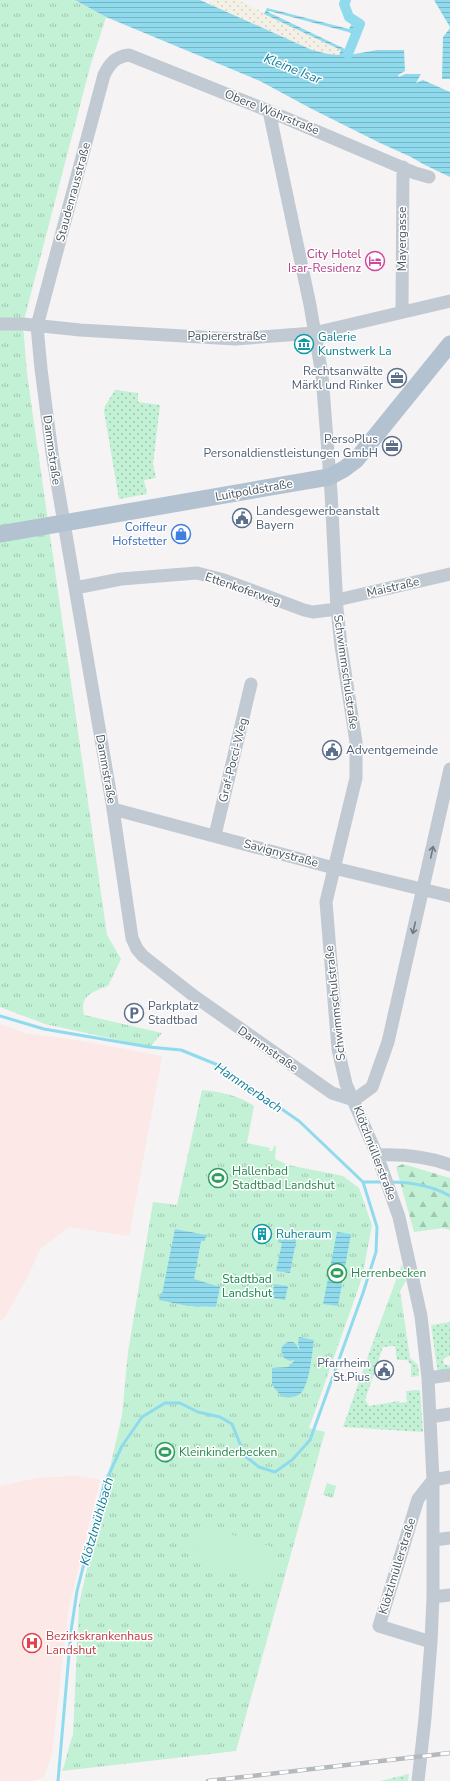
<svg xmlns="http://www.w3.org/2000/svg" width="450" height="1781" viewBox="0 0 450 1781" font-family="'Nunito Sans',sans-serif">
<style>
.medical{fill:#fce8e6}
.grass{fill:url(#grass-dots)}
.forest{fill:url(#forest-firs)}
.sand{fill:url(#sand-dots)}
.park{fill:url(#park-tufts)}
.pitch{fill:#c3f1d5}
.water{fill:url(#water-rules)}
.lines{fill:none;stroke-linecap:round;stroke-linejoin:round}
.stream{stroke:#90daee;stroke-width:3}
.canal{stroke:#90daee;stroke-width:10}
.minor{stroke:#c1cad2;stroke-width:13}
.major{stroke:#b3c2d1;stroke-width:17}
.rail-casing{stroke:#b5b8bd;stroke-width:4.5}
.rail{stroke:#fff;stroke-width:3;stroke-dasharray:9;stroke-linecap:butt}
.oneway{stroke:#6e7983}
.labels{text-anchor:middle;stroke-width:3;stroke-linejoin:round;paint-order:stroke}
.street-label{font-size:12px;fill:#4a5661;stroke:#fff}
.hotel-label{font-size:12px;fill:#b23c85;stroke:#fff;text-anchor:end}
.culture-label{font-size:12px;fill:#0d838f;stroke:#fff;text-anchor:start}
.service-label{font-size:12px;fill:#4e5e75;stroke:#fff;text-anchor:end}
.shop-label{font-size:12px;fill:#366cbe;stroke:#fff;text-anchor:end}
.leisure-label{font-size:12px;fill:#27864d;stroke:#fff;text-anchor:start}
.park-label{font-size:12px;fill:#17864f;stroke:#fff}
.health-label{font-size:12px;fill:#be3a42;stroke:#fff;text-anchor:start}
.water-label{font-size:13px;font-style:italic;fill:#0c7c9b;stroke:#fff}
</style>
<defs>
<pattern id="grass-dots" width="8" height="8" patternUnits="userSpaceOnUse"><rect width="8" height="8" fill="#c3f1d5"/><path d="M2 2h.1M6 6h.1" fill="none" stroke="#a0c6b0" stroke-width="1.8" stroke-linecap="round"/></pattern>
<pattern id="forest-firs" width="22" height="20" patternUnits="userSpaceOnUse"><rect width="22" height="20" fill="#c3f1d5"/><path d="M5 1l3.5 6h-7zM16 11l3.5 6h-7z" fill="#a0c6b0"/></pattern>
<pattern id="sand-dots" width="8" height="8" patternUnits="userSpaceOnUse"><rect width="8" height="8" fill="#f5f0e5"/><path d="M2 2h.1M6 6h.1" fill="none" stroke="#d4d0c7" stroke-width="1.8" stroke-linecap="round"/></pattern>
<pattern id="park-tufts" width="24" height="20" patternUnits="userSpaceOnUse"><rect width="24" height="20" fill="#c3f1d5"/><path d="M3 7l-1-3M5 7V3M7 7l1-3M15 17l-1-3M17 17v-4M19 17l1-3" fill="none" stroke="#a0c6b0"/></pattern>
<pattern id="water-rules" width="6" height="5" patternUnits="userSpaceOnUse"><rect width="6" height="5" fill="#90daee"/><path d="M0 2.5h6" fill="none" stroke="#78b4c4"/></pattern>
</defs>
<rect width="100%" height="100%" fill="#f5f3f3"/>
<!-- medical -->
<path class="medical" d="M0,1024L24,1033L76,1040L162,1056L129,1236L69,1227L40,1249L29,1274L5,1317L0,1321Z
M77,1476L100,1480L68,1611L52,1754L44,1777L32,1781H0V1486L37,1478Z"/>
<!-- grass -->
<path class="grass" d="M115,390L138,393V402L160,405L153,464L156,478L144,480L147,494L119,499L104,411L105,406Z
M450,1322V1356L446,1357L443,1360L444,1364L450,1366V1372L438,1374L431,1325Z
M407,1338L410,1358L418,1365L419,1376L411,1377V1365L407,1360H397L395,1346L383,1347L365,1400L369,1406L399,1401L400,1403L407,1402L406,1391L420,1390L423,1432L343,1427L373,1342Z
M409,1774L408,1781H380Z"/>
<!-- forest -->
<path class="forest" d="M403,1164L450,1178V1230L443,1228L414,1232L396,1167Z"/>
<!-- sand -->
<path class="sand" d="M212,0H238L341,50L339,55L328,54L312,50L209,4Z"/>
<!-- park -->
<path class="park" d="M0,0H75L106,17L90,67L23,324L27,374L107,935L121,959L108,986C91,993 80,995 84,1015L162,1033L150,1047L45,1024L0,1007Z
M202,1090C220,1092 239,1095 254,1106L247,1143L270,1148L269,1151H272L274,1146H276L275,1159L288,1165L343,1176L359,1188L372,1225L362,1278L309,1428L325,1432L236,1751L62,1771C67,1759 68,1747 73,1735L79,1604L122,1415L128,1352L153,1202L177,1205Z
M402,1264L406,1281L400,1291L407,1338L373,1342Z
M327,1483L336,1486L333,1498L323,1495Z"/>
<!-- pitch -->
<path class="pitch" d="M200,1525L279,1549L269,1584L189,1560Z"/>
<!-- water -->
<path class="water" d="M75,0H200L312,50L328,54L339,55L341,50L264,14L267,8L349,29L353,21L357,22L352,33L269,11L268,12L345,49L344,52H347L349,55L377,50H404L405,71L398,75L399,77L405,74H421L416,83L423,80L450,92V177L423,164L411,157L378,142L310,108L260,81L106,17Z
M434,0H450V27Z
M450,28V79H442L443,37Z
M175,1229L206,1235L205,1241H201L194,1279L220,1287L216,1307L188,1306L159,1300L160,1294H162Z
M337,1232L351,1234L338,1306L323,1304Z
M284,1234L297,1236L290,1273L276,1271L282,1243L278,1242V1239L282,1240Z
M274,1284L288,1286L285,1300L272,1298Z
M299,1337L314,1340C312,1353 310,1383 301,1393C296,1398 287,1398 281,1396L272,1385V1368L288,1367L294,1361V1360L290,1361L284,1358L281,1350C283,1343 289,1340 295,1343L300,1351L298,1344Z
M162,1442L163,1445L160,1449L169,1446L173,1449L175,1455L172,1461L166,1463L156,1459L155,1453Z"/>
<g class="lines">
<!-- stream -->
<path class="stream" d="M0,1016L44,1029L149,1047L181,1050L218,1065L299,1121L363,1182H382
M389,1182C411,1182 431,1185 450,1196
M58,1781L71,1631L77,1591L104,1485L122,1446L142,1417L165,1403H180L198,1412L220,1417L232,1424L245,1456L259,1467L275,1472L292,1460L310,1440L363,1293L376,1252L377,1227L363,1182"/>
<!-- canal -->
<path class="canal" d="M346,0L344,4L349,17L360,24L348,54"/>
<!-- minor -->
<path class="minor" d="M269,111L310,305L322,375L331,492L337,609L341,646L356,742V778L326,902L338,1049L346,1084L377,1155L399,1217L421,1316L428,1378L433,1480V1597L431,1642L425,1718L418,1781
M402,311L403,167
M0,324H23L80,330L235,339L314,333L450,301
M75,588L121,579L197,573L224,580L304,610L313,612L337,609
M337,600L450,574
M113,809L334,868L450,896
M215,835L251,684
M354,1100L332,1093L194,996L143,956L137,949L132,938L113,809L52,453L41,369L37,326L104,75C110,63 115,57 129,55L269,111L415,173L429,177
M354,1100L372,1087L388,1042L450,769
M377,1155C403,1154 426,1156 450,1165
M428,1378L450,1375
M430,1417L450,1414
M434,1540L450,1538
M433,1597L450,1595
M431,1642L379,1626L418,1499L433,1480L450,1477"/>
<!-- major -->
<path class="major" d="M0,534L329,477L344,469L356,460L450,344"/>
<defs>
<path id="rail" d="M208,1781L450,1753"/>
</defs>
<!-- rail casing -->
<use href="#rail" class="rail-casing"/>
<!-- rail -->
<use href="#rail" class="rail"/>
</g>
<!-- one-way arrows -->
<defs><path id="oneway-shaft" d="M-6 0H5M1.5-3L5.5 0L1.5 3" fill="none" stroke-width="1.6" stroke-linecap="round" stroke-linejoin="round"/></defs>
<g class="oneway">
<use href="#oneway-shaft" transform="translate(432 852) rotate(-78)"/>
<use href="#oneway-shaft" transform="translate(414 928) rotate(103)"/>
</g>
<!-- icons -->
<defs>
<symbol id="hotel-ring" viewBox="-11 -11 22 22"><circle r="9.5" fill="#fff" stroke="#d1479c" stroke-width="1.5"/><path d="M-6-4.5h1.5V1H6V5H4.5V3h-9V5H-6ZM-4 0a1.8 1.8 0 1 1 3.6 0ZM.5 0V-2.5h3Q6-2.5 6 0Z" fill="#d1479c"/></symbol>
<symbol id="museum-ring" viewBox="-11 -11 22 22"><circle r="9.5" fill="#fff" stroke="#0f9aa8" stroke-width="1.5"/><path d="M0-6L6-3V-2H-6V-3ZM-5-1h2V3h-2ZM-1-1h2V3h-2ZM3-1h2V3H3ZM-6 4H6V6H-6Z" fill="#0f9aa8"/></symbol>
<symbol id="office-ring" viewBox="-11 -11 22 22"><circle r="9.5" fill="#fff" stroke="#5c6f8a" stroke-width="1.5"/><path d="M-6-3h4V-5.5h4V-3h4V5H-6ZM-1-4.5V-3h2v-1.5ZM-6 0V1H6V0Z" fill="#5c6f8a"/></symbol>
<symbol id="civic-ring" viewBox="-11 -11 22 22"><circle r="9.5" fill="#fff" stroke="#5c6f8a" stroke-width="1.5"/><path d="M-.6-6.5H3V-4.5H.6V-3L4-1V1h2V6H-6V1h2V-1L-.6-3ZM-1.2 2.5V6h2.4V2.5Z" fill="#5c6f8a"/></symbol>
<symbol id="shop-ring" viewBox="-11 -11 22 22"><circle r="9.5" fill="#fff" stroke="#3f7fe0" stroke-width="1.5"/><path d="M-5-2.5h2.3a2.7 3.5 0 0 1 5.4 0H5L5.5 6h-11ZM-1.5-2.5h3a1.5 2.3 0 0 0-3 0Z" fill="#3f7fe0"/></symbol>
<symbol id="parking-ring" viewBox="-11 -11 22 22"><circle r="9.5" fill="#fff" stroke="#5c6f8a" stroke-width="1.5"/><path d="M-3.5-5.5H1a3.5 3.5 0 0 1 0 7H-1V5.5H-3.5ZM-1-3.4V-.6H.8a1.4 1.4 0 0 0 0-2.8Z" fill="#5c6f8a"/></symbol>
<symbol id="stadium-ring" viewBox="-11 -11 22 22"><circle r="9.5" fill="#fff" stroke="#2e9e5b" stroke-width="1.5"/><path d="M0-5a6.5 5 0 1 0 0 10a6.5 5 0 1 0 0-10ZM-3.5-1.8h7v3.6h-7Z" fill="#2e9e5b"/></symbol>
<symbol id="building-ring" viewBox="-11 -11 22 22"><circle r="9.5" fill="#fff" stroke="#0f9aa8" stroke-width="1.5"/><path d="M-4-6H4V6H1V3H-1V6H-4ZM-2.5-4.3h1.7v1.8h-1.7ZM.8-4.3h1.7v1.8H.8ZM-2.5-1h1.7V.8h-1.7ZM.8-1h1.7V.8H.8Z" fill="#0f9aa8"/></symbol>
<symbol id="hospital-ring" viewBox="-11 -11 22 22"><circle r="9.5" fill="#fff" stroke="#e0444e" stroke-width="1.5"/><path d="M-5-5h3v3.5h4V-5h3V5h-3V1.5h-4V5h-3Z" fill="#e0444e"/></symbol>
</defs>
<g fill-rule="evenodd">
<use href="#hotel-ring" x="364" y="250" width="22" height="22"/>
<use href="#museum-ring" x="293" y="333" width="22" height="22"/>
<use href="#office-ring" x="386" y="367" width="22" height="22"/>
<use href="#office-ring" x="381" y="435" width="22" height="22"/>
<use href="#civic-ring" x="231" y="507" width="22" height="22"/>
<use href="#shop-ring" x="170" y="523" width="22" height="22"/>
<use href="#civic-ring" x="321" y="739" width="22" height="22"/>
<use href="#parking-ring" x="123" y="1002" width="22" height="22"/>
<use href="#stadium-ring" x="207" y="1167" width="22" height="22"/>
<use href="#building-ring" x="251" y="1223" width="22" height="22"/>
<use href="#stadium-ring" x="326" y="1262" width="22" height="22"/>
<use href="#civic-ring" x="373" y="1359" width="22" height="22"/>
<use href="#stadium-ring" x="154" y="1441" width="22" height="22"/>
<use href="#hospital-ring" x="21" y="1632" width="22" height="22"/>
</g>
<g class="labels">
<!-- street labels -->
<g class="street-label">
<text transform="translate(272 112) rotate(22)" y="4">Obere Wöhrstraße</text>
<text transform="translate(73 192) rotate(-75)" y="4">Staudenrausstraße</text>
<text transform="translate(402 239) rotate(-90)" y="4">Mayergasse</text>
<text x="227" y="340">Papiererstraße</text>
<text transform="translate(52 450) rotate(82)" y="4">Dammstraße</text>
<text transform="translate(254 490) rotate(-10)" y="4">Luitpoldstraße</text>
<text transform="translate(393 587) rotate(-13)" y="4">Maistraße</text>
<text transform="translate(243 589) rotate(19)" y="4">Ettenkoferweg</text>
<text transform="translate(346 672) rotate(82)" y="4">Schwimmschulstraße</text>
<text transform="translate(233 760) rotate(-76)" y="4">Graf-Pocci-Weg</text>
<text transform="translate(106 769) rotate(80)" y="4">Dammstraße</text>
<text transform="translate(281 853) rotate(15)" y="4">Savignystraße</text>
<text transform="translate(335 1003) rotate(-96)" y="4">Schwimmschulstraße</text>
<text transform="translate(268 1049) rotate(35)" y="4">Dammstraße</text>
<text transform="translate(375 1153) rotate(69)" y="4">Klötzlmüllerstraße</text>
<text transform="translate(397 1566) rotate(-73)" y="4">Klötzlmüllerstraße</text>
</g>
<!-- hotel labels -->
<g class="hotel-label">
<text x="361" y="258">City Hotel<tspan x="361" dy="14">Isar-Residenz</tspan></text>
</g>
<!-- culture labels -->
<g class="culture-label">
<text x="318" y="341">Galerie<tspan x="318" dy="14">Kunstwerk La</tspan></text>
<text x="276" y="1238">Ruheraum</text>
</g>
<!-- service labels -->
<g class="service-label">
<text x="383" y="375">Rechtsanwälte<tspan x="383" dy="14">Märkl und Rinker</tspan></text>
<text x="378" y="443">PersoPlus<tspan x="378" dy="14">Personaldienstleistungen GmbH</tspan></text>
<text x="256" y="515" text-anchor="start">Landesgewerbeanstalt<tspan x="256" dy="14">Bayern</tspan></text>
<text x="346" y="754" text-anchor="start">Adventgemeinde</text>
<text x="148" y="1010" text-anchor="start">Parkplatz<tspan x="148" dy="14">Stadtbad</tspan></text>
<text x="370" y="1367">Pfarrheim<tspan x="370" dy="14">St.Pius</tspan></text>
</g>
<!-- shop labels -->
<g class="shop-label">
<text x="167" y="531">Coiffeur<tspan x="167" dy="14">Hofstetter</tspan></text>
</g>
<!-- leisure labels -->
<g class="leisure-label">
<text x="232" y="1175">Hallenbad<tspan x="232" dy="14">Stadtbad Landshut</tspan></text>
<text x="351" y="1277">Herrenbecken</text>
<text x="179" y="1456">Kleinkinderbecken</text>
</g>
<!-- park labels -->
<g class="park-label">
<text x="247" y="1283">Stadtbad<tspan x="247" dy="14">Landshut</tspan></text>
</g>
<!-- health labels -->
<g class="health-label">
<text x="46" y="1640">Bezirkskrankenhaus<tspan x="46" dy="14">Landshut</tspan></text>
</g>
<!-- water labels -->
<g class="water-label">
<text transform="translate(293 68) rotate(22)" y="5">Kleine Isar</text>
<text transform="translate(249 1087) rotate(34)" y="5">Hammerbach</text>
<text transform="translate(96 1521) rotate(-74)" y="5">Klötzlmühlbach</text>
</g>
</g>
</svg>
